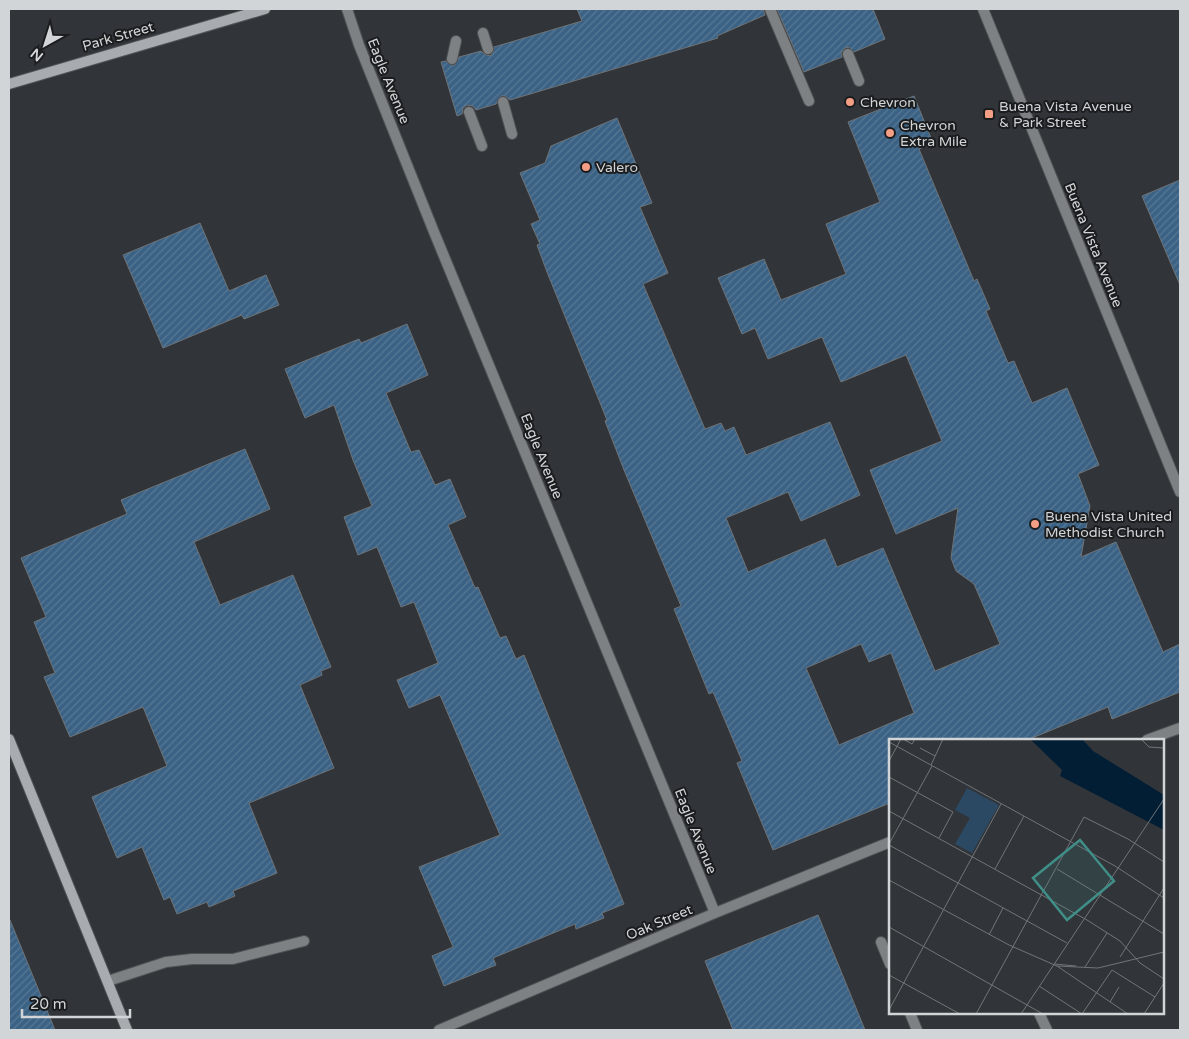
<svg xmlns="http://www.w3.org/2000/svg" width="1189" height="1039" viewBox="0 0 1189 1039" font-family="'Varela Round',sans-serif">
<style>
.building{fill:url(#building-hatch);stroke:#6e7377;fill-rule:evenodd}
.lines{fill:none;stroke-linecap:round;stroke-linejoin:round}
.lane-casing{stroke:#4e5255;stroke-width:12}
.street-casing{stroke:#4e5255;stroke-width:12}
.secondary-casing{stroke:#4e5255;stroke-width:12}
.lane{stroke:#7e8183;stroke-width:10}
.street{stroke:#7e8183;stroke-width:10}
.secondary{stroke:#a8abaf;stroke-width:10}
.poi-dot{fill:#f49e86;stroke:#1a1c1e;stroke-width:2}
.labels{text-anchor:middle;stroke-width:4;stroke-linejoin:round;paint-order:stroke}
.street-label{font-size:14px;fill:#d2d5d7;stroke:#1a1c1e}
.poi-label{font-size:14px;fill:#d2d5d7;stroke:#1a1c1e;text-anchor:start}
.inset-road{fill:none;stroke:#717578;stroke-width:1}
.view{fill:#408e88;fill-opacity:0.15;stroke:#408e88;stroke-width:2.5}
.inset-edge{fill:none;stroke:#d2d5d7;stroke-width:2.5}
</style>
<defs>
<pattern id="building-hatch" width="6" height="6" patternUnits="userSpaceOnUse" patternTransform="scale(1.25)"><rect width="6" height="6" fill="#3b6284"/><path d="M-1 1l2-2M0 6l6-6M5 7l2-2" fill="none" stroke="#567895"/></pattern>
</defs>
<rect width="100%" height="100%" fill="#313539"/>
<!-- building -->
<path class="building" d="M577,9H763L765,15L717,36L718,38L510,100L505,96H501L496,104L476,110L473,106L467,105L463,108L462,114L457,116L441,62L446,61L454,66L459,57L481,51L484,54L490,56L493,53L494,47L582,21Z
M777,9H873L885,39L854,52L849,47L845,48L841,53L842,57L804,72Z
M914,96L933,143L919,149L974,281L977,279L990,309L986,311L1008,363L1014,361L1032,403L1067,388L1099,465L1078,474L1090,506L1081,557L1116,542L1163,652L1180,644V692L1112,719L1108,707L1027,740H890V803L773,850L737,763L742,761L713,692L709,694L674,609L681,606L624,470L605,421L607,420L547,272L537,245L540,244L531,224L540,220L520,173L545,163L551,146L617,118L652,203L640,207L668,273L643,284L705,429L721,423L725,431L734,427L746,455L830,422L860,495L801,521L788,492L726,518L748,572L825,539L837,567L883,548L935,671L1000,644L974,584L956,571L951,558L958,508L896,534L870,470L942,441L906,355L841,382L822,337L768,359L755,328L742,334L718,278L764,259L781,300L846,274L826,224L880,202L848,122ZM861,644L869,662L891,653L914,713L839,745L806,668Z
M1180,180V285L1142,196Z
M200,223L229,291L266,275L279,305L244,319L242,315L163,348L123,255Z
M407,324L428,375L386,393L411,452L419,450L435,485L450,479L466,517L448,525L475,588L478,587L500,638L506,636L516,659L524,655L624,904L602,913L604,918L576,929L575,924L493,958L496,965L444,986L432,956L453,947L419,867L500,835L440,695L409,708L397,680L438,663L414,602L401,607L377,547L358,555L344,517L372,506L353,460L334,405L305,418L285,369L359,339L361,343Z
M245,449L270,509L194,542L220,605L293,575L331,667L321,671L322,675L300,685L334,768L249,803L277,873L233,891L235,896L209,907L207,902L177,914L170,897L164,900L142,847L117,858L92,797L167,766L143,707L70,737L44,677L55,673L34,622L46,617L21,558L127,514L121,500Z
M818,915L865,1030H733L705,961Z
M10,920L55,1030H9Z"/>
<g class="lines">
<defs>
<path id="lane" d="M770,9L809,101
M483,33L488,49
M848,54L859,81
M452,59L456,41
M503,102L512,134
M469,112L482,146
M881,942L890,964
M108,981L166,962L192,959H233L304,941
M910,1013L917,1030
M1039,1013L1047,1030"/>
<path id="street" d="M347,9L359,45L434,232L715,913
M983,9L1180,492
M1147,740L1180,728
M439,1030L715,913L890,842"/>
<path id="secondary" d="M9,84L265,9
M9,739L127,1030"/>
</defs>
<!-- lane casing -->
<use href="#lane" class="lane-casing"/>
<!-- street casing -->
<use href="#street" class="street-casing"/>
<!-- secondary casing -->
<use href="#secondary" class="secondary-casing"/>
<!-- lane -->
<use href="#lane" class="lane"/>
<!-- street -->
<use href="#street" class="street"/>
<!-- secondary -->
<use href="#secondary" class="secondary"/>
</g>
<!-- markers -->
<g class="poi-dot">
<circle cx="850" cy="102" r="5"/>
<rect x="984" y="109" width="10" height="10" rx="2.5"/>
<circle cx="890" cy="133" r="5"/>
<circle cx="586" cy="167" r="5"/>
<circle cx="1035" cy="524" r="5"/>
</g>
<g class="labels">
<!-- street labels -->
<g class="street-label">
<text transform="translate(118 36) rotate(-16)" y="5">Park Street</text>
<text transform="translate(389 81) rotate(68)" y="5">Eagle Avenue</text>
<text transform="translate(1094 245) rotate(68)" y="5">Buena Vista Avenue</text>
<text transform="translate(542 456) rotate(68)" y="5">Eagle Avenue</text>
<text transform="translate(696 831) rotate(68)" y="5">Eagle Avenue</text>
<text transform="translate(659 922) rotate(-23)" y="5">Oak Street</text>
</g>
<!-- poi labels -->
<g class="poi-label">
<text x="860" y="107">Chevron</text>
<text x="999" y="111">Buena Vista Avenue<tspan x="999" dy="16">&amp; Park Street</tspan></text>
<text x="900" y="130">Chevron<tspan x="900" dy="16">Extra Mile</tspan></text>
<text x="596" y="172">Valero</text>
<text x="1045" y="521">Buena Vista United<tspan x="1045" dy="16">Methodist Church</tspan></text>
</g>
</g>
<!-- overview -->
<g transform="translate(889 739)">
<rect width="275" height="275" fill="#313539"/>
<path d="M78,49L110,66L83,114L66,105L81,79L66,71Z" fill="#2c4964"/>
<path d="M141,0H193L204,12L275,56V91L171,37L173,31Z" fill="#021e35"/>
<path class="inset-road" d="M14,0L23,5L26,0M252,0L260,8L275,9M0,3L226,127L275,159M31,9L46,17M0,22L12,0M42,26L54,0M0,38L64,73L50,99M0,72L198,181L231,202L251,224L275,240M0,105L43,27M0,106L178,204M106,130L135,77M168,130L275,195M0,141L120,206L168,227L209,229L275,213M0,188L154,275M100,196L114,169M231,218L275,149M165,225L187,227M168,227L239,275M196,228L218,194M0,236L71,275M150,247L193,275M221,263L230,248M0,271L112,65M87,275L195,78L239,100L275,123M132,275L275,60M193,275L223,231L266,258M255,275L275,244"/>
<path class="view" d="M191,101L225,142L178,181L144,139Z"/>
<rect width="275" height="275" class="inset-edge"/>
</g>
<!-- border -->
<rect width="1189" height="1039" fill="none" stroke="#d2d5d7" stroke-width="20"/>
<!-- north arrow -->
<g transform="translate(45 45) rotate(219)" stroke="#1a1c1e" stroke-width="4" paint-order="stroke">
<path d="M0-4L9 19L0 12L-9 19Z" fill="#d2d5d7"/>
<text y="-8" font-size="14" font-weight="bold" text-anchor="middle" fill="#d2d5d7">N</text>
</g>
<!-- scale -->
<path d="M22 1009v8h108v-8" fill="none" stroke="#d2d5d7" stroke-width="2.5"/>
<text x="30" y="1009" font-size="15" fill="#d2d5d7" stroke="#1a1c1e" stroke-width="4" paint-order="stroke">20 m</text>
</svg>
